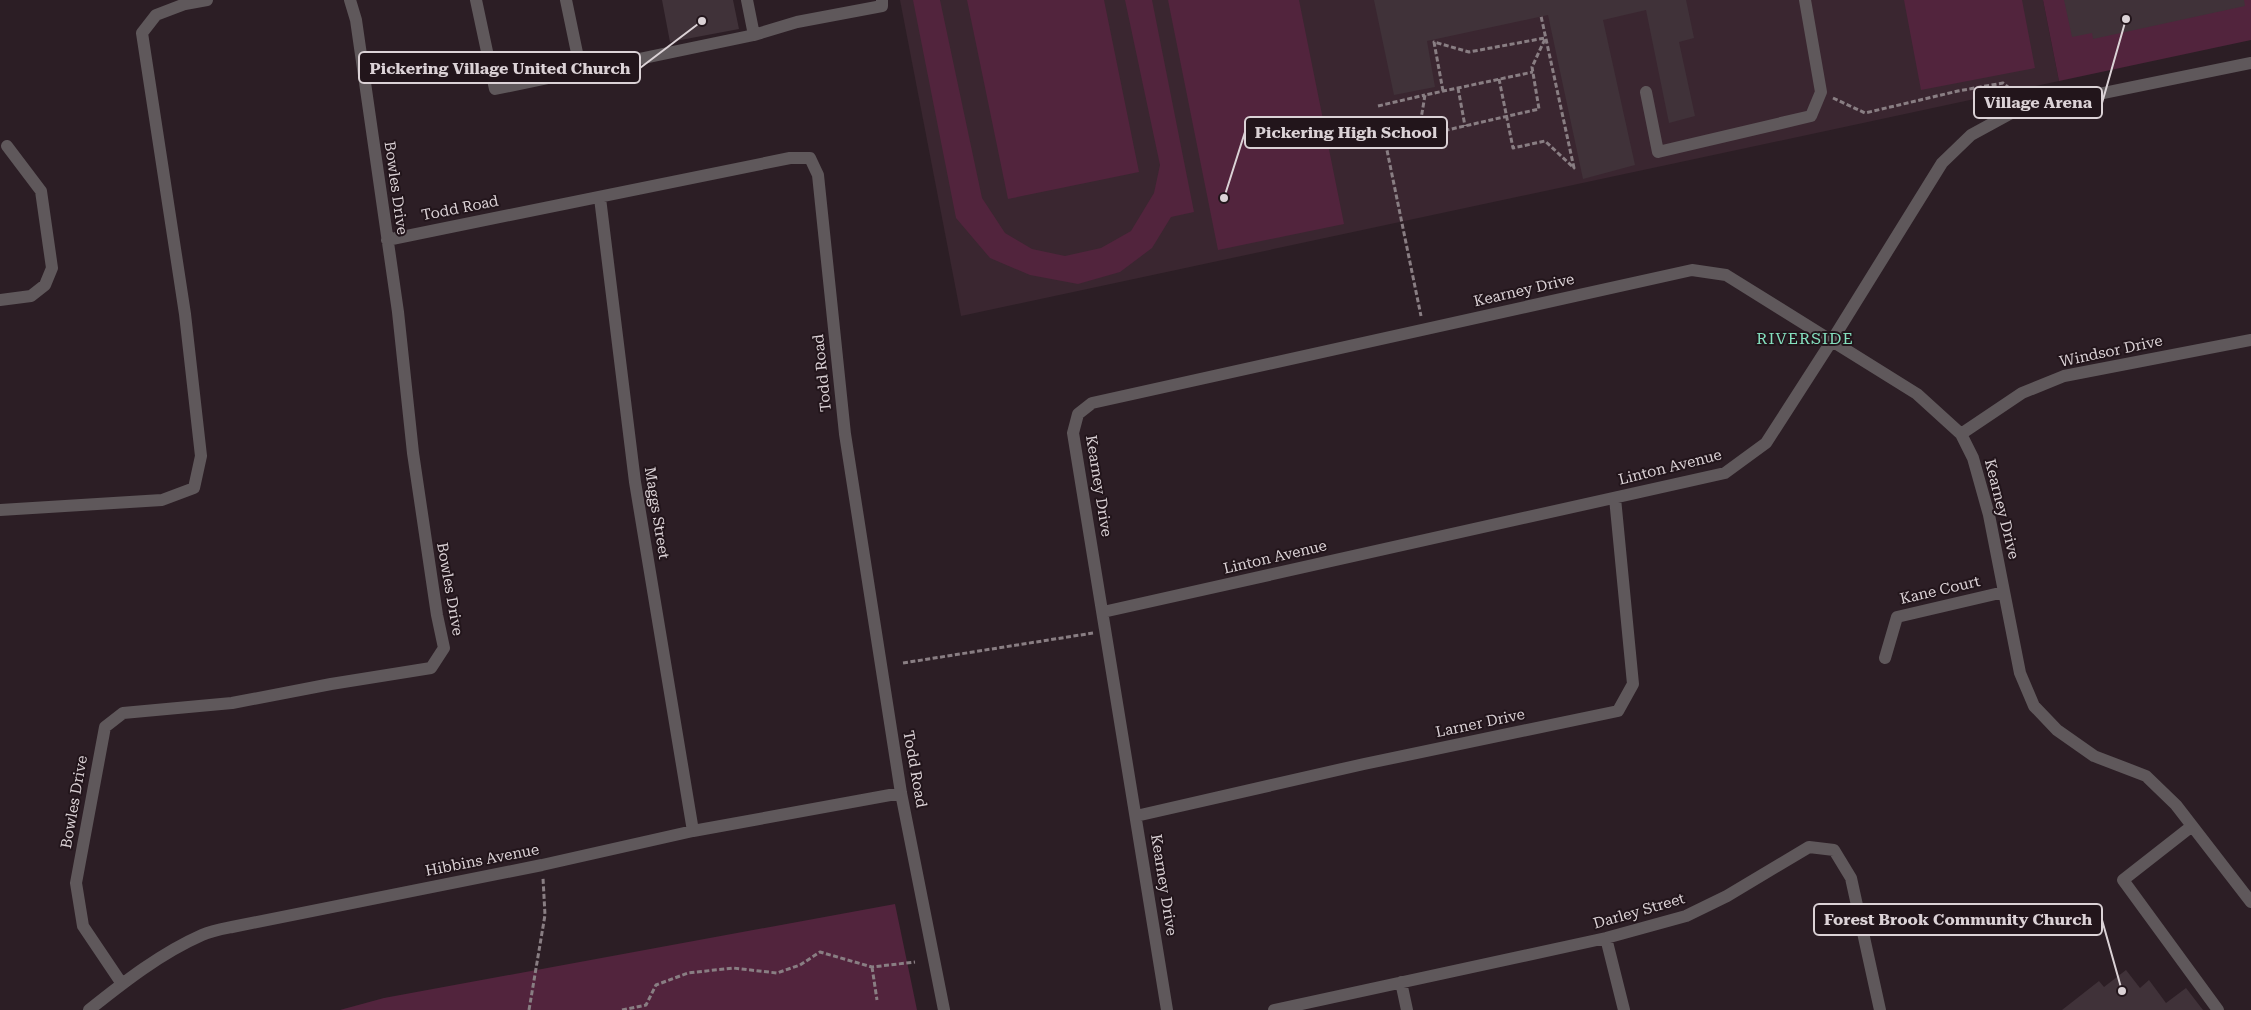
<svg xmlns="http://www.w3.org/2000/svg" width="2251" height="1010" viewBox="0 0 2251 1010" font-family="'Roboto Serif',serif">
<style>
.built{fill:#3a2630}
.green{fill:#52243d}
.building{fill:#403239}
.lines{fill:none;stroke-linecap:round;stroke-linejoin:round}
.path{stroke:#897e83;stroke-width:3;stroke-dasharray:5 2.5;stroke-linecap:butt}
.minor{stroke:#5f585b;stroke-width:12}
.labels{text-anchor:middle;stroke-width:4;stroke-linejoin:round;paint-order:stroke}
.street-label{font-size:15px;fill:#dbd2d6;stroke:#22151b}
.neighbourhood-label{font-size:16px;letter-spacing:1px;fill:#84dfbe;stroke:#22151b}
.leader{fill:none;stroke:#dbd2d6;stroke-width:2}
.callout-dot{fill:#dbd2d6;stroke:#22151b;stroke-width:2}
.callout{fill:#22151b;stroke:#dbd2d6;stroke-width:2}
.callout-label{font-size:16px;text-anchor:middle;font-weight:bold;fill:#dbd2d6}
</style>
<rect width="100%" height="100%" fill="#2c1e25"/>
<!-- built -->
<path class="built" d="M900,0H2043L2059,81L961,316Z"/>
<!-- green -->
<path class="green" d="M913,0H940L982,198L1005,233L1032,249L1065,256L1101,248L1131,231L1154,193L1160,165L1125,0H1152L1194,212L1171,217L1152,248L1120,272L1078,284L1030,275L990,258L956,218Z
M967,0H1104L1139,172L1008,199Z
M1168,0H1299L1344,224L1218,250Z
M1904,0H2022L2035,68L1921,90Z
M2043,0H2251V40L2059,81Z
M895,904L917,1010H340L384,998Z"/>
<!-- building -->
<path class="building" d="M662,0H733L739,29L670,42Z
M1374,0H1686L1694,38L1679,42L1695,116L1669,123L1646,10L1603,20L1635,165L1583,179L1548,15L1427,41L1435,87L1394,95Z
M2064,0H2244L2245,6L2093,39L2092,33L2072,37Z
M2126,970L2140,988L2149,980L2166,1003L2186,988L2203,1010H2062L2099,981L2104,987Z"/>
<g class="lines">
<!-- path -->
<path class="path" d="M1499,79L1513,148L1545,141L1574,168L1541,16
M1458,88L1465,126
M1443,91L1434,42L1469,52L1545,38
M1833,98L1865,113L1958,91L2003,83L2018,95
M1378,106L1425,95
M1381,121L1421,316
M1418,137L1425,95L1533,72
M1386,144L1539,109L1532,67L1545,39
M903,663L1093,633
M872,967L877,1000
M529,1010L545,915L543,878
M622,1010L646,1005L656,985L688,973L733,968L777,973L800,965L820,952L872,967L915,962"/>
<!-- minor -->
<path class="minor" d="M476,0L495,89L754,35L747,0
M566,0L581,72
M754,35L797,22L882,6V0
M1646,92L1658,152L1811,116L1821,92L1805,0
M600,198L635,482L693,831
M387,240L790,158H810L818,175L845,434L901,793L944,1010
M0,300L31,296L45,285L52,268L41,191L7,146
M1961,434L2022,393L2064,376L2251,340
M0,510L162,500L194,488L201,456L185,314L142,33L156,15L185,4L207,0
M1103,612L1725,473L1766,443L1831,342L1942,163L1971,135L2015,111L2251,63
M1885,658L1897,617L2004,592
M1136,816L1364,764L1618,711L1633,684L1615,498
M2192,826L2123,880L2218,1010
M1606,938L1624,1010
M1401,982L1407,1010
M122,984L83,926L76,883L105,727L123,713L232,703L331,684L431,668L444,648L437,615L413,453L398,312L356,20L350,0
M89,1010C124,982 161,953 202,935C211,931 222,929 232,927L542,865L693,831L901,793
M1167,1010L1073,433L1078,414L1092,403L1692,270L1726,275L1917,394L1961,434L1973,458L1989,515L2020,673L2034,706L2057,730L2094,756L2146,776L2176,805L2251,902
M1274,1010L1606,938L1686,916L1727,896L1809,847L1834,850L1851,878L1880,1010"/>
</g>
<g class="labels">
<!-- street labels -->
<g class="street-label">
<text transform="translate(396 188) rotate(82)" y="5">Bowles Drive</text>
<text transform="translate(460 208) rotate(-11)" y="5">Todd Road</text>
<text transform="translate(1524 290) rotate(-13)" y="5">Kearney Drive</text>
<text transform="translate(2111 351) rotate(-12)" y="5">Windsor Drive</text>
<text transform="translate(822 373) rotate(-96)" y="5">Todd Road</text>
<text transform="translate(1670 467) rotate(-14)" y="5">Linton Avenue</text>
<text transform="translate(1099 486) rotate(81)" y="5">Kearney Drive</text>
<text transform="translate(2002 509) rotate(76)" y="5">Kearney Drive</text>
<text transform="translate(657 513) rotate(81)" y="5">Maggs Street</text>
<text transform="translate(1275 557) rotate(-13)" y="5">Linton Avenue</text>
<text transform="translate(450 589) rotate(80)" y="5">Bowles Drive</text>
<text transform="translate(1940 590) rotate(-13)" y="5">Kane Court</text>
<text transform="translate(1480 723) rotate(-12)" y="5">Larner Drive</text>
<text transform="translate(915 769) rotate(80)" y="5">Todd Road</text>
<text transform="translate(74 802) rotate(-80)" y="5">Bowles Drive</text>
<text transform="translate(482 860) rotate(-11)" y="5">Hibbins Avenue</text>
<text transform="translate(1164 885) rotate(81)" y="5">Kearney Drive</text>
<text transform="translate(1639 911) rotate(-16)" y="5">Darley Street</text>
</g>
<!-- neighbourhood labels -->
<g class="neighbourhood-label">
<text x="1805" y="344">RIVERSIDE</text>
</g>
</g>
<!-- callouts -->
<path class="leader" d="M702 21L640 68M2126 19L2102 103M1224 198L1245 132M2122 991L2102 920"/>
<g class="callout-dot">
<circle cx="702" cy="21" r="5"/>
<circle cx="2126" cy="19" r="5"/>
<circle cx="1224" cy="198" r="5"/>
<circle cx="2122" cy="991" r="5"/>
</g>
<g class="callout">
<rect x="359" y="52" width="281" height="31" rx="5"/>
<rect x="1974" y="87" width="128" height="31" rx="5"/>
<rect x="1245" y="117" width="202" height="31" rx="5"/>
<rect x="1814" y="904" width="288" height="31" rx="5"/>
</g>
<g class="callout-label">
<text x="500" y="74">Pickering Village United Church</text>
<text x="2038" y="108">Village Arena</text>
<text x="1346" y="138">Pickering High School</text>
<text x="1958" y="925">Forest Brook Community Church</text>
</g>
</svg>
